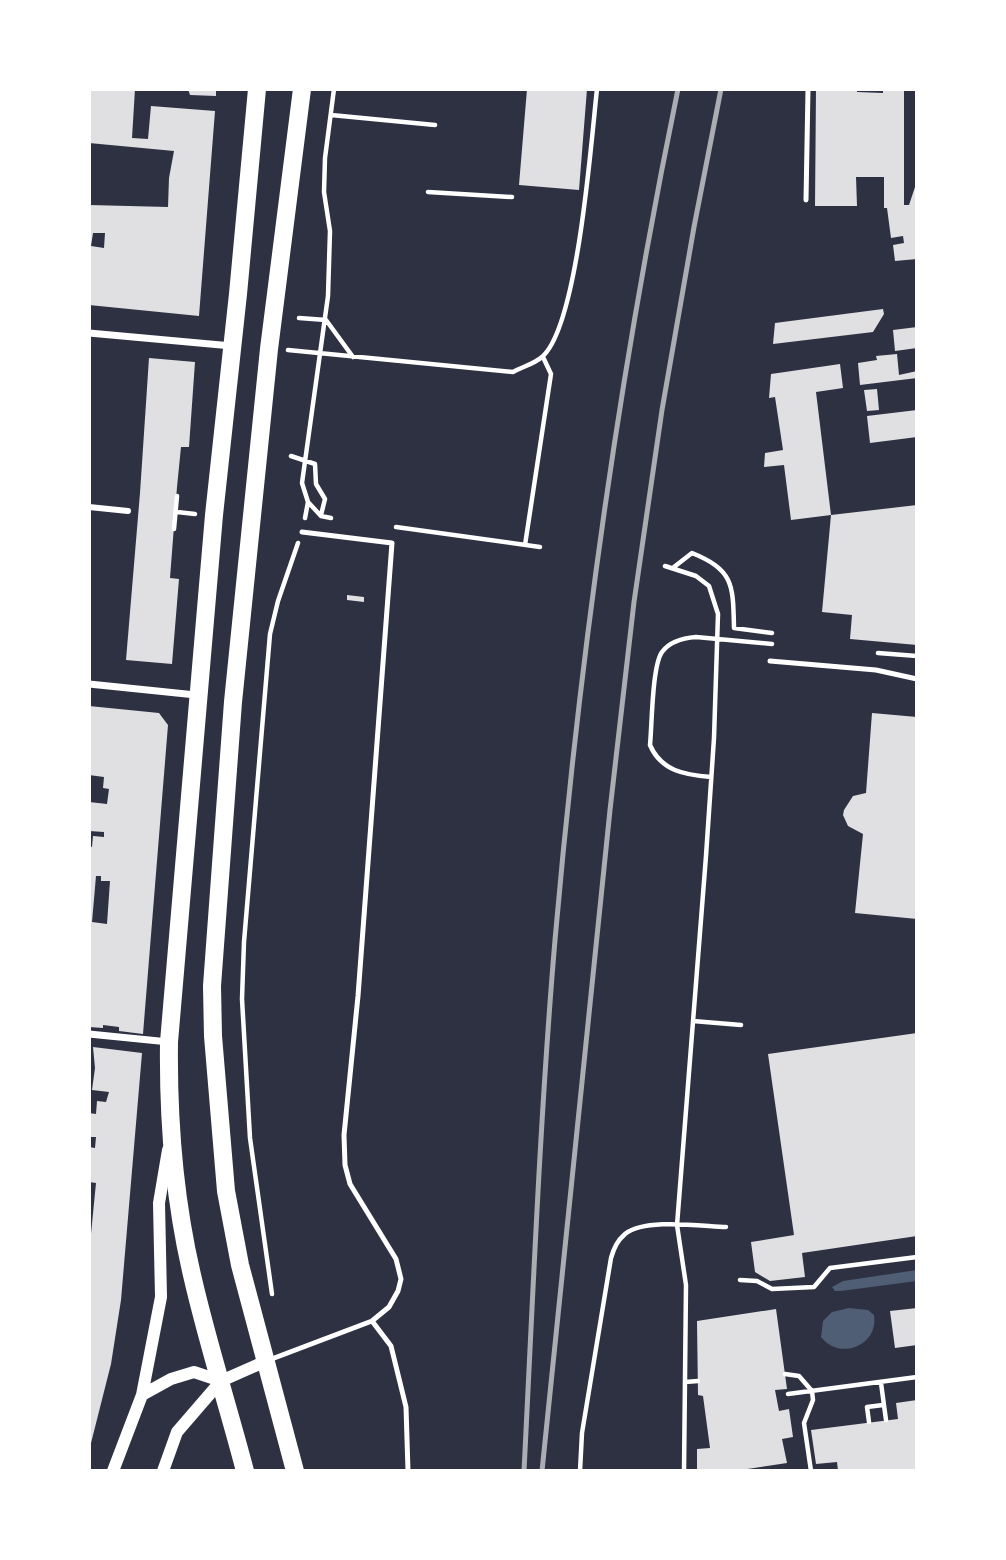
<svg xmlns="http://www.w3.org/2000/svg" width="1006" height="1560" viewBox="0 0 1006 1560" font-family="'Nunito Sans',sans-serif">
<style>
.water{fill:#4f5d75}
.building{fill:#e0e0e3;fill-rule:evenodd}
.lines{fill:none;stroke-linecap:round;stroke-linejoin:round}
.path{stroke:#fff;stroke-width:4.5}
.service{stroke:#fff;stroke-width:5}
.pedestrian{stroke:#fff;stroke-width:6}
.minor{stroke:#fff;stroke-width:7}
.tertiary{stroke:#fff;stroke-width:12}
.primary{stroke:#fff;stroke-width:18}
.rail{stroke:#abadb3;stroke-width:5}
</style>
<rect width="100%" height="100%" fill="#2d3142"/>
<!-- water -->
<path class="water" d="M917,1270V1281L841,1291H835L832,1287L843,1281Z
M849,1308L868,1310L874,1315C879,1346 839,1361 821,1337L823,1321L832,1312Z"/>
<!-- building -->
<path class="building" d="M89,89H135L132,138L148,139L151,106L215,111L199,316L89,305V205L168,207L169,178L174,151L89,143ZM93,233H105L104,248L91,246Z
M188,89H216V96L190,95Z
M527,89H587L579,190L519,185Z
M816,89H857V92L883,93V89H904V205H909L917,181V259L895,261L893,245L904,243L903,236L891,238L887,208H884V177H856L857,206H815Z
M883,309L884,314L873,332L773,344L775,323Z
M917,327V348L895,351L893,330Z
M897,354L899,375L917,371V378L860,385L858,363L877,360L876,356Z
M149,358L195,362L189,447H181L177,487L170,578L179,579L172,664L126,660L140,493Z
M840,364L843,388L816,392L831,515L791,520L784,465L764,467L765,453L783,450L775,397L769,398L771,374Z
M877,389L879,410L867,411L864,390Z
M917,410V437L870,443L867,416Z
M917,505V645L850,639L852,615L822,612L831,515Z
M347,595L364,597V602L347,600Z
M89,706L159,713L168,725L143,1034L119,1031V1027L103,1025V1028L89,1027V846L92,847L93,836L104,837V832L89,831V802L107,804L109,789L103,788L104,777L89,775ZM96,876H101V881H110L107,924L92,922Z
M872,713L917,717V919L855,913L863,834L848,826L843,815L844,810L853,796L866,793Z
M917,1033V1236L802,1253L805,1277L770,1281L755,1272L751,1242L794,1235L768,1054Z
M93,1047L142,1053L121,1300L111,1364L90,1447L89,1254L96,1183L89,1182V1147L95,1148L96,1137H89V1113L96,1114L97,1101L106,1102L109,1092L92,1090L95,1068Z
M917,1308V1345L895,1348L890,1311Z
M776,1309L787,1389L775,1390L779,1411L789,1409L793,1437L782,1439L787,1463L734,1471H697V1449L710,1448L703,1396L698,1395L697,1321Z
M917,1400V1471H838L837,1462L816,1464L811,1430L898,1419L896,1403Z"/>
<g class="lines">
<!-- path -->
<path class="path" d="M331,115L435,125
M428,192L512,197
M299,318L326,320L353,357
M288,350L513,372C522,367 534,364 542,357C578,326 591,142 597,89
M291,456L315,464L316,484L325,499L321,515
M308,502L321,516L331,518
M177,512L195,514
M305,518L308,502L302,483L328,296L330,231L324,192L325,158L334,89
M396,527L540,547
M174,529L177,496
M525,545L551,374L543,357
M665,566L696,576L709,586L718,614L714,738L706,856L677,1225L686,1285L684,1471
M674,567L692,553C734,570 733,585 734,628L772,633
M878,653L917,656
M711,777C685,775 661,771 650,745C652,725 652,666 662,652C670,641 683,638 696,637L772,644
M693,1021L741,1025
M740,1280L757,1281L772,1289L814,1287L830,1268L917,1257
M272,1294L250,1138L242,999L244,942L270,634L278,601L298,543
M785,1374L799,1376L812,1391L813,1400L804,1423L811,1471
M685,1382L698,1381
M881,1383L886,1420
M788,1394L917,1377
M869,1422L867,1407L883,1405
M580,1471L582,1433L611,1258C614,1248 617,1241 625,1234C645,1218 700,1226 726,1227"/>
<!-- service -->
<path class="service" d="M806,200L808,89
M770,661L876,670L917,679
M372,1321L391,1346L406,1407L408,1471
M269,1360L372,1321L389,1307L398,1291L401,1279L396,1259L350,1184L345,1165L344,1135L358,996L392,543L302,532"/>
<!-- pedestrian -->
<path class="pedestrian" d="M89,507L128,511"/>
<!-- minor -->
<path class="minor" d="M89,333L232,346
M89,684L196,695
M89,1034L169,1042"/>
<!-- tertiary -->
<path class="tertiary" d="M142,1395L171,1379L194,1372L221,1381
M113,1471L142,1395L161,1297L159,1203L168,1150
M163,1471L177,1432L221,1381L266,1361"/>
<!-- primary -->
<path class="primary" d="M245,1471C228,1406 207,1341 192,1275C174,1198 168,1121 169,1042L214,515L238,294L257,89
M295,1471L240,1265L226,1191L213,1036L212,986L233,702L269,349L302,89"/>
<!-- rail -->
<path class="rail" d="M524,1471C533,1294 540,1117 555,940C580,655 620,370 678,89
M542,1471L610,810L634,602L662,410L694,227L721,89"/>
</g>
<!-- border -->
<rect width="1006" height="1560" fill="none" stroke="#ffffff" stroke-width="182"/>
</svg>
